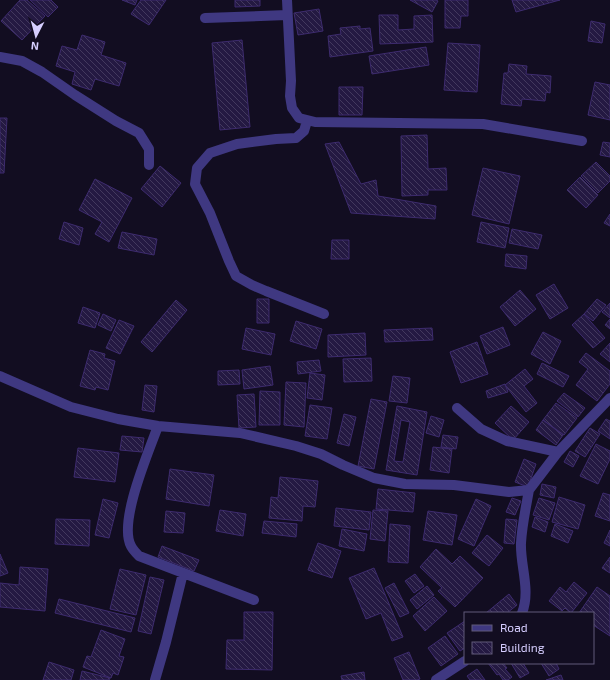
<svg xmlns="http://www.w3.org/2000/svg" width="610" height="680" viewBox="0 0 610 680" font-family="'Exo 2',sans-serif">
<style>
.building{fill:url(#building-back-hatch);stroke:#3d2b6e;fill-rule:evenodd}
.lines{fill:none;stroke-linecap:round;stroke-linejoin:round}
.minor{stroke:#3f3881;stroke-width:10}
</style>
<defs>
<pattern id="building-back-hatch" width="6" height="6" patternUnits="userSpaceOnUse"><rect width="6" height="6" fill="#241942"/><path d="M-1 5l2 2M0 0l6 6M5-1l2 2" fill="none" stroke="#43395e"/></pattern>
</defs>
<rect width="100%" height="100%" fill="#120d21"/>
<!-- building -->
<path class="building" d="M20,0H27L45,16L22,40L1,21Z
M30,0H51L58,7L48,17Z
M122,0H137L135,5Z
M141,0H166L149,25L131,14Z
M235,0H260V6L235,7Z
M410,0H436L438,1L432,12Z
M445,0H468V16H461L460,28H445Z
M512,0H560L516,12Z
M319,9L323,31L298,35L294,13Z
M379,15H398V30L414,29V16L432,15L433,42L380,44Z
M591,21L605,24L602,43L588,41Z
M360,26V29L370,28L373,51L330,57L328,36L341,34L340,28Z
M82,35L105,42L101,55L126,63L119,86L95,79L91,90L72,84L75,72L56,66L62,46L77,50Z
M242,40L250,127L220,130L212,43Z
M448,43L480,45L477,92L444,90Z
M426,47L429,65L372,74L369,56Z
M509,64L527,66L526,74L551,76L550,93L546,92L545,101L522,99L521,106L501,104L504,73H508Z
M595,82L610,85V120L588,115Z
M339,87H363L362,115H339Z
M0,118H7L4,173H0Z
M427,135L428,169L446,168L447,190H428V195L402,196L401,136Z
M339,142L361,184L376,180L378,196L436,206L435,219L351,213L325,144Z
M603,142L610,143V157L600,155Z
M596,162L610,176V181L598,193L581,176Z
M160,166L181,183L162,207L141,189Z
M483,168L520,176L509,224L472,215Z
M580,177L598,195L586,208L567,190Z
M95,179L132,198L109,242L95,234L102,222L79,210Z
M610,214V226L604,223Z
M64,222L83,228L79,245L59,239Z
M481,222L509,228L505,248L477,242Z
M512,229L542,235L538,249L509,243Z
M122,232L157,239L154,255L118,248Z
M332,240H349V259H331Z
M506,254L527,256L526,269L505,266Z
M554,284L568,308L550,319L536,295Z
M520,290L536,309L515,326L500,307Z
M257,299H269V323H257Z
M597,299L606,305L593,321L584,314Z
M176,300L187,310L152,352L141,342Z
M610,303V318L602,312Z
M83,307L100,313L95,328L78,323Z
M103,314L116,320L111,331L98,325Z
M584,314L605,338L593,348L572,325Z
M610,319V329L605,325Z
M119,320L134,326L120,354L106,348Z
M296,321L322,329L316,349L290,341Z
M503,327L510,345L487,354L480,336Z
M246,328L275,334L271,355L242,349Z
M432,328L433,340L385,342L384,330Z
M543,332L561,341L550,364L531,354Z
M365,333L366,355L328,357V335Z
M477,342L488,374L461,383L450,352Z
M610,343V362L600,354Z
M90,350L105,354L104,358L115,361L108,390L96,387L95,390L80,386Z
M586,353L610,371V384L597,401L576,385L588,369L579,362Z
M371,358L372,381L344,382L343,359Z
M319,360L321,371L298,374L297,362Z
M542,363L569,376L563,387L537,374Z
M270,366L273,385L244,389L242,370Z
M525,369L533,379L524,386L537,403L526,412L505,385Z
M239,370L240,384L218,385V371Z
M310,373L325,375L322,400L307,398Z
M393,376L410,378L407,403L389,401Z
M286,382L306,383L304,427L284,425Z
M505,384L508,392L488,398L486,391Z
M145,385L157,386L154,412L142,410Z
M260,391L280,392V425H259Z
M564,393L585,408L578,417L557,401Z
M254,394L256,427L239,428L237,395Z
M371,399L387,402L374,469L358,466Z
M556,403L577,418L564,435L543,420Z
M310,405L332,408L327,439L305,436Z
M397,406L427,412L417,475L386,470ZM401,420L410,422L403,462L394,461Z
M511,406L529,422L513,440L495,423Z
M344,414L356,417L349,446L337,443Z
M431,416L444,420L439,437L426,433Z
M606,419L610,421V439L598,431Z
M543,420L563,435L556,445L536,430Z
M590,428L600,434L585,457L575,451Z
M443,435L458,437L456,449L441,447Z
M122,436L144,438L142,452L120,450Z
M596,444L610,451V459L598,484L580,476Z
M433,447L452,449L449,473L430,470Z
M78,448L119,453L115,482L74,477Z
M570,451L579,456L573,467L564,462Z
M524,459L536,464L528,487L515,482Z
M170,469L214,475L209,506L166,499Z
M280,477L318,481L315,507L303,506L302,521L269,518L271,497L278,498Z
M542,484L556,487L554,498L540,495Z
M378,489L415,493L413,512L376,509Z
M603,493L610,495V521L595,516Z
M559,497L585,505L578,529L552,522Z
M512,498L521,501L515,515L506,512Z
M539,498L555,503L549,520L533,515Z
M103,499L118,503L109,538L95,535Z
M476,499L491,506L474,546L458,539Z
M336,508L371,512L369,530L334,526Z
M220,510L246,514L243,536L216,531Z
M373,510L388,511L385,541L370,539Z
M166,511L185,513L183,533L164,532Z
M428,511L457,515L452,545L423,540Z
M535,517L548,522L545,532L532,527Z
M56,519L90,520L89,546L55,544Z
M506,519L517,520L514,544L504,543Z
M264,521L297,524L296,537L262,533Z
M390,524L410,526L408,563L388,562Z
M555,524L573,531L568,543L551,536Z
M342,529L367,534L364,551L339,546Z
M610,530V546L604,543Z
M487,535L503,548L489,566L472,553Z
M318,543L341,551L332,578L308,570Z
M162,546L199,560L194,571L158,557Z
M436,549L452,564L460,556L483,578L455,607L438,591L442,588L420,567Z
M0,554L8,573L0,576Z
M610,557V573L602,568Z
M20,567L48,569L45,611L0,607V583L19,585Z
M374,568L403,637L392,641L381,613L366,619L349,578Z
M120,569L146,575L136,615L110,609Z
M415,574L424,586L414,593L405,581Z
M150,577L164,580L151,634L138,631Z
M574,582L587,593L571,613L565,608L562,611L549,601L560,587L566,592Z
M394,583L409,613L400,617L385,588Z
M427,586L434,595L417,609L410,600Z
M597,587L610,596V636L593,625V613H579Z
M509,594L517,605L507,613H486Z
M434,597L447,611L425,631L413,616Z
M59,599L135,618L131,632L55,613Z
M244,612H273L272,670L226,669L227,640H244Z
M465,621V648L460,651L447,633Z
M101,630L125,639L119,656L124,657L118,675L113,673L111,678L83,667L87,656L91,657Z
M445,636L458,654L441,666L428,648Z
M409,652L420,679L417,680H403L394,658Z
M49,662L74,670L71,680H43Z
M488,663H503L507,668L505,669L512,677L508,680H503L499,674L497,675Z
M511,663H523L529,673L520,678Z
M541,663H556L559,669L549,676Z
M477,669L485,680H470L467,676Z
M82,671L110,678L109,680H80Z
M364,672L365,680H342L341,676Z
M561,675L563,680H546Z"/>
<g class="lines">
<!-- minor -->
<path class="minor" d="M287,0L291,81L290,96L292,108L299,118L315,122L483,124L582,141
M205,18L287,15
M0,57L22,61L42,72L75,95L116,121L139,133L149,149V165
M307,121L304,131L296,138L276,139L237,144L210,153L197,168L195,184L210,213L229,261L236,276L252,285L266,291L324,314
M0,376L71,407L118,419L158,426L240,433L296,446L321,454L343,465L374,478L405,484L454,485L509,492L529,490L558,452L610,398
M457,408L481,429L507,441L558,452
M158,426C149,451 118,522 131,546C133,550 136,553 139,556L254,600
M522,613C531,590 520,566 521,543C522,525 526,507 529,490
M155,680L166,642L183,573
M436,680L465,661"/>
</g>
<!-- legend -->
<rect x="464" y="612" width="130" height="52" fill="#120d21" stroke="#605a7a"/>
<rect x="472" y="625" width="20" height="6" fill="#3f3881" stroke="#605a7a"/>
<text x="500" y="632" font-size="12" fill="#d6ceff">Road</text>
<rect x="472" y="642" width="20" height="12" fill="url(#building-back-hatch)" stroke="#605a7a"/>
<text x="500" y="652" font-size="12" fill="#d6ceff">Building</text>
<!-- north arrow -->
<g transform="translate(36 36) rotate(186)" stroke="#120d21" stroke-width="3" paint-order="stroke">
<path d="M0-3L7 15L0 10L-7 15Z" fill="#d6ceff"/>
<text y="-6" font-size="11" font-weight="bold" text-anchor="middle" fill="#d6ceff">N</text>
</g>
</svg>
